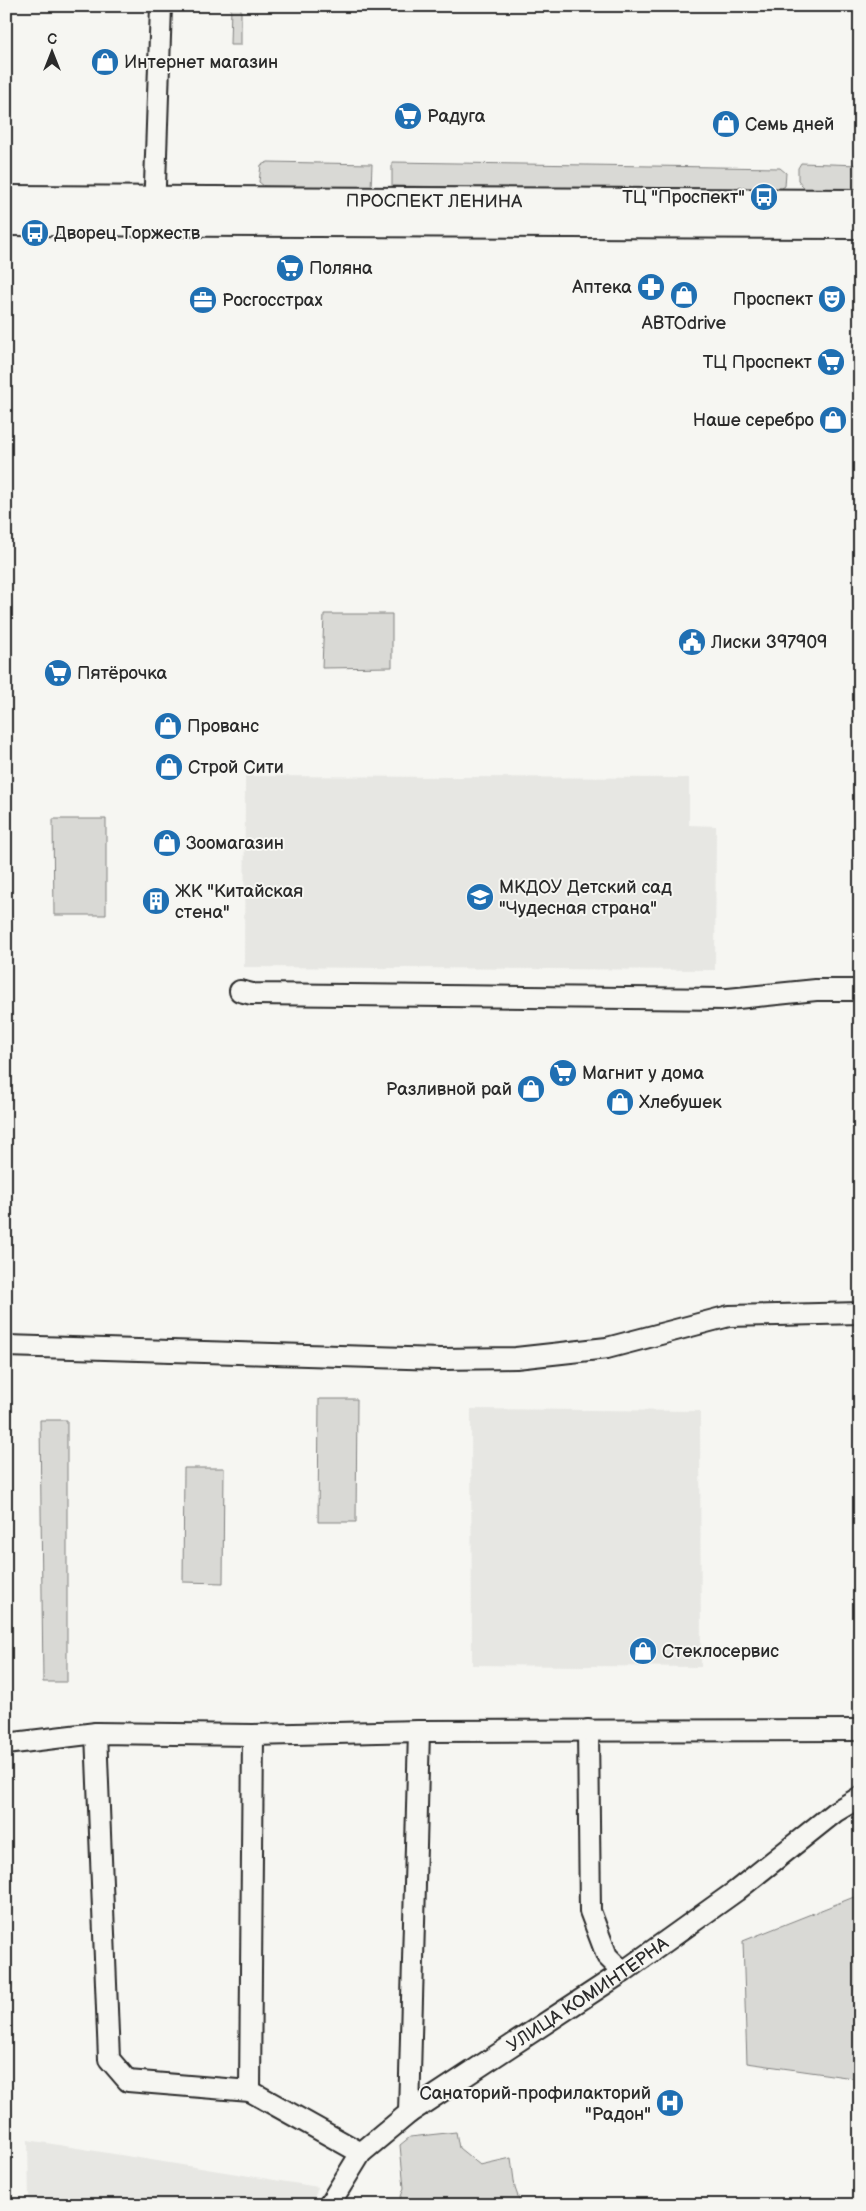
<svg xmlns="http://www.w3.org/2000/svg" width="866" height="2211" viewBox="0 0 866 2211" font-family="'Balsamiq Sans',sans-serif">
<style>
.built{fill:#e7e7e3}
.green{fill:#d9d9d5;stroke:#828280}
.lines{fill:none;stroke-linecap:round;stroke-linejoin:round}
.minor-casing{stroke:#2b2b2b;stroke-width:24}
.major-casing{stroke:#2b2b2b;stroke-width:30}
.minor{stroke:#f6f6f2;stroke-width:20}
.major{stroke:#f6f6f2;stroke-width:26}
.labels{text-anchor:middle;stroke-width:4;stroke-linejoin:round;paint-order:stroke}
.poi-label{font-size:18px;fill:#2b2b2b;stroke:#f6f6f2;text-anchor:start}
.street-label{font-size:18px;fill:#2b2b2b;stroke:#f6f6f2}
</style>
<rect width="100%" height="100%" fill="#f6f6f2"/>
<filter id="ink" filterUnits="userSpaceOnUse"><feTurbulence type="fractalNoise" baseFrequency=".02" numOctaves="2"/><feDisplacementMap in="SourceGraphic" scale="10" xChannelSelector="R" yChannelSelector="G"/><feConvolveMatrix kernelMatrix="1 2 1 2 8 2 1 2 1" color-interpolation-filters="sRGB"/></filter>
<g filter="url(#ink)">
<!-- built -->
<path class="built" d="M245,776L689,778V825L716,826L715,970L244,967Z
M471,1409L700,1411L701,1667L472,1665Z
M28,2140L318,2187L312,2205H29Z"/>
<!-- green -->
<path class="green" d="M231,6H241V45H230Z
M268,162L372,164L371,188L264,186L259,182L261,165Z
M392,162L780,168L786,173L785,186L778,191L392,186Z
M801,163L860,165V190L805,189L798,180V168Z
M324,614H392V667L322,668Z
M53,819H106V915H54Z
M319,1399H357L356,1522H318Z
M40,1420H67V1682H43Z
M184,1468H224L223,1583L183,1582Z
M854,1897L860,1898V2079L747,2063L743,1941Z
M456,2132L459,2148L480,2165L511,2158L515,2188L521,2205H398L404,2188L400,2145L410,2137Z"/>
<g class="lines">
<defs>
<g id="minor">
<path d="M154,214L161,6"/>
<path d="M240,991L252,994L728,999L816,990H860"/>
<path d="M6,1346L440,1359L516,1358L607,1348L729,1316L860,1313"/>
<path d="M588,1730L590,1911L607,1956L623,1972"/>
<path d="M96,1733L109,2059L128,2081L250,2091"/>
<path d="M253,1735L250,2091L361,2153"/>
<path d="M6,1744L96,1733L253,1735L419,1731L860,1730"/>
<path d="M409,2113L419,1731"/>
<path id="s1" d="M329,2205L361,2153L409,2113L623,1972L736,1891L835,1812L860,1797"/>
</g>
<g id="major">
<path id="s2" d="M6,199L860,203"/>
<path d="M6,222L860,225"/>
</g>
</defs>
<!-- minor casing -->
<use href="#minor" class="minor-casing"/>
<!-- major casing -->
<use href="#major" class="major-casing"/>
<!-- minor -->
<use href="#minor" class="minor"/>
<!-- major -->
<use href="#major" class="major"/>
</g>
</g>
<!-- icons -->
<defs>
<symbol id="shop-disc" viewBox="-11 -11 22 22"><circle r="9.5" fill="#1f6fb2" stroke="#f6f6f2"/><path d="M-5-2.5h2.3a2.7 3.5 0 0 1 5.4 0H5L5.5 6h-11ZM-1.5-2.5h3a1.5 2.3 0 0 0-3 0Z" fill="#fff"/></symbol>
<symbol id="supermarket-disc" viewBox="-11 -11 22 22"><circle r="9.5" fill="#1f6fb2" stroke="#f6f6f2"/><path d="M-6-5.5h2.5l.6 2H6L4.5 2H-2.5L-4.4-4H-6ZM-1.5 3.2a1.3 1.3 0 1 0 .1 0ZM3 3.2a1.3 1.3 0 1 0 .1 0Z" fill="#fff"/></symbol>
<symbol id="bus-disc" viewBox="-11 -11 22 22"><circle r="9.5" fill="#1f6fb2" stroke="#f6f6f2"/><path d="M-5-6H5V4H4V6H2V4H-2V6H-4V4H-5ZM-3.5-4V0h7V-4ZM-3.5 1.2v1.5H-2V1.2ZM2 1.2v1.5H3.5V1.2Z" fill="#fff"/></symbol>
<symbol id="pharmacy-disc" viewBox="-11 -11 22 22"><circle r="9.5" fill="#1f6fb2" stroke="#f6f6f2"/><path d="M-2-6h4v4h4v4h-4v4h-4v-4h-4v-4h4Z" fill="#fff"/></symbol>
<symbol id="theatre-disc" viewBox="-11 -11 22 22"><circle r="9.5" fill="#1f6fb2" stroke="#f6f6f2"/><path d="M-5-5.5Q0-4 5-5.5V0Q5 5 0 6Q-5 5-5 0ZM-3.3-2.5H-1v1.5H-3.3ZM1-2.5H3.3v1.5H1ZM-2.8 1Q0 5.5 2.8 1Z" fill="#fff"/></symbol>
<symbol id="office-disc" viewBox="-11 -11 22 22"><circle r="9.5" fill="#1f6fb2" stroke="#f6f6f2"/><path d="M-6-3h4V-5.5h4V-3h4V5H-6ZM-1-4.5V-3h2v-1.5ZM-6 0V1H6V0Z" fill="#fff"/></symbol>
<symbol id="civic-disc" viewBox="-11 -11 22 22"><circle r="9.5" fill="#1f6fb2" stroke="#f6f6f2"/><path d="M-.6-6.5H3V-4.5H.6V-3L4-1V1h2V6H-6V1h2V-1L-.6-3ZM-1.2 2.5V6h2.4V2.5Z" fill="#fff"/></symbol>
<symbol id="school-disc" viewBox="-11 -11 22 22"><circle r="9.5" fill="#1f6fb2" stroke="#f6f6f2"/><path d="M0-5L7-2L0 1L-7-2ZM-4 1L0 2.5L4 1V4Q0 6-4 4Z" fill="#fff"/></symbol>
<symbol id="building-disc" viewBox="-11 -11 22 22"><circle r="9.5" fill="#1f6fb2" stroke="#f6f6f2"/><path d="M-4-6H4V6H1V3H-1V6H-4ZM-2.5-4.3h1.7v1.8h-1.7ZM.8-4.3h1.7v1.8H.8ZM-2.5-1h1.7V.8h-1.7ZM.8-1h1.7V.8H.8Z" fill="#fff"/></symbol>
<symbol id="hospital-disc" viewBox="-11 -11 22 22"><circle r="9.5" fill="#1f6fb2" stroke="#f6f6f2"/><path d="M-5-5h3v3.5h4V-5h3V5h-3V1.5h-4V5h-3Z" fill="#fff"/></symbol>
</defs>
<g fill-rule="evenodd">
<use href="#shop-disc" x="89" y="46" width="32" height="32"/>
<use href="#supermarket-disc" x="392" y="100" width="32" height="32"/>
<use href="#shop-disc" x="710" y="108" width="32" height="32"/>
<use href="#bus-disc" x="748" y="181" width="32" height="32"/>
<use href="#bus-disc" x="19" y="217" width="32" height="32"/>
<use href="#supermarket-disc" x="274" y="252" width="32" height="32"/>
<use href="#pharmacy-disc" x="635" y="271" width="32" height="32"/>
<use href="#shop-disc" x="668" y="279" width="32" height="32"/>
<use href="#theatre-disc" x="816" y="283" width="32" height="32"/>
<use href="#office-disc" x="187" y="284" width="32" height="32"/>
<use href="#supermarket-disc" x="815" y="346" width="32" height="32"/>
<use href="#shop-disc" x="817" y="404" width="32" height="32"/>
<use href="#civic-disc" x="676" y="626" width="32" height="32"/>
<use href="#supermarket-disc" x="42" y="657" width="32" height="32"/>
<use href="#shop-disc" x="152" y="710" width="32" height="32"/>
<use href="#shop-disc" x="153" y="751" width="32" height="32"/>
<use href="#shop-disc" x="151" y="827" width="32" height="32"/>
<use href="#school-disc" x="464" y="881" width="32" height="32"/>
<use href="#building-disc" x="140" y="885" width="32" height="32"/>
<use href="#supermarket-disc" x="547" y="1057" width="32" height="32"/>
<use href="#shop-disc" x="515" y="1073" width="32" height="32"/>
<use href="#shop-disc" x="604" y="1086" width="32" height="32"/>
<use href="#shop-disc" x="627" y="1635" width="32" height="32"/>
<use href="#hospital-disc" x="654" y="2087" width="32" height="32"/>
</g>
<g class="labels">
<!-- poi labels -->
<g class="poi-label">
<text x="124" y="68">Интернет магазин</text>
<text x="427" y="122">Радуга</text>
<text x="745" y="130">Семь дней</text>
<text x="745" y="203" text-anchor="end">ТЦ "Проспект"</text>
<text x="54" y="239">Дворец Торжеств</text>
<text x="309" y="274">Поляна</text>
<text x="632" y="293" text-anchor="end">Аптека</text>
<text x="813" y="305" text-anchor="end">Проспект</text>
<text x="222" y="306">Росгосстрах</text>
<text x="684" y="329" text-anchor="middle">АВТОdrive</text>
<text x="812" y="368" text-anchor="end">ТЦ Проспект</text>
<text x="814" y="426" text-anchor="end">Наше серебро</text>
<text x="711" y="648">Лиски 397909</text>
<text x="77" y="679">Пятёрочка</text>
<text x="187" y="732">Прованс</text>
<text x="188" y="773">Строй Сити</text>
<text x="186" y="849">Зоомагазин</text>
<text x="499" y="893">МКДОУ Детский сад<tspan x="499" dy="21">"Чудесная страна"</tspan></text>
<text x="175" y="897">ЖК "Китайская<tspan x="175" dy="21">стена"</tspan></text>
<text x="582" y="1079">Магнит у дома</text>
<text x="512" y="1095" text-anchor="end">Разливной рай</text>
<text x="639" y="1108">Хлебушек</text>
<text x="662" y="1657">Стеклосервис</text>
<text x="651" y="2099" text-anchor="end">Санаторий-профилакторий<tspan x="651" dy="21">"Радон"</tspan></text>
</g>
<!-- street labels -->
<g class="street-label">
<text dy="6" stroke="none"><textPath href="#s2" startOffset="428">ПРОСПЕКТ ЛЕНИНА</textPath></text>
<text dy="6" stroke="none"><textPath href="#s1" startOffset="338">УЛИЦА КОМИНТЕРНА</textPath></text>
</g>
</g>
<!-- margin -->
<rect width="866" height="2211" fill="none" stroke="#f6f6f2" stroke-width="25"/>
<rect x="12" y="12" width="841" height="2186" fill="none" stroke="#2b2b2b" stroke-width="2" filter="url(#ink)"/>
<!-- north arrow -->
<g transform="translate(52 52)" stroke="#f6f6f2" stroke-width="4" paint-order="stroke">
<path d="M0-4L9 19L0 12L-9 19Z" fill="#2b2b2b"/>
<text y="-8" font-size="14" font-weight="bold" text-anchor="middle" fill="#2b2b2b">С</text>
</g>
</svg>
